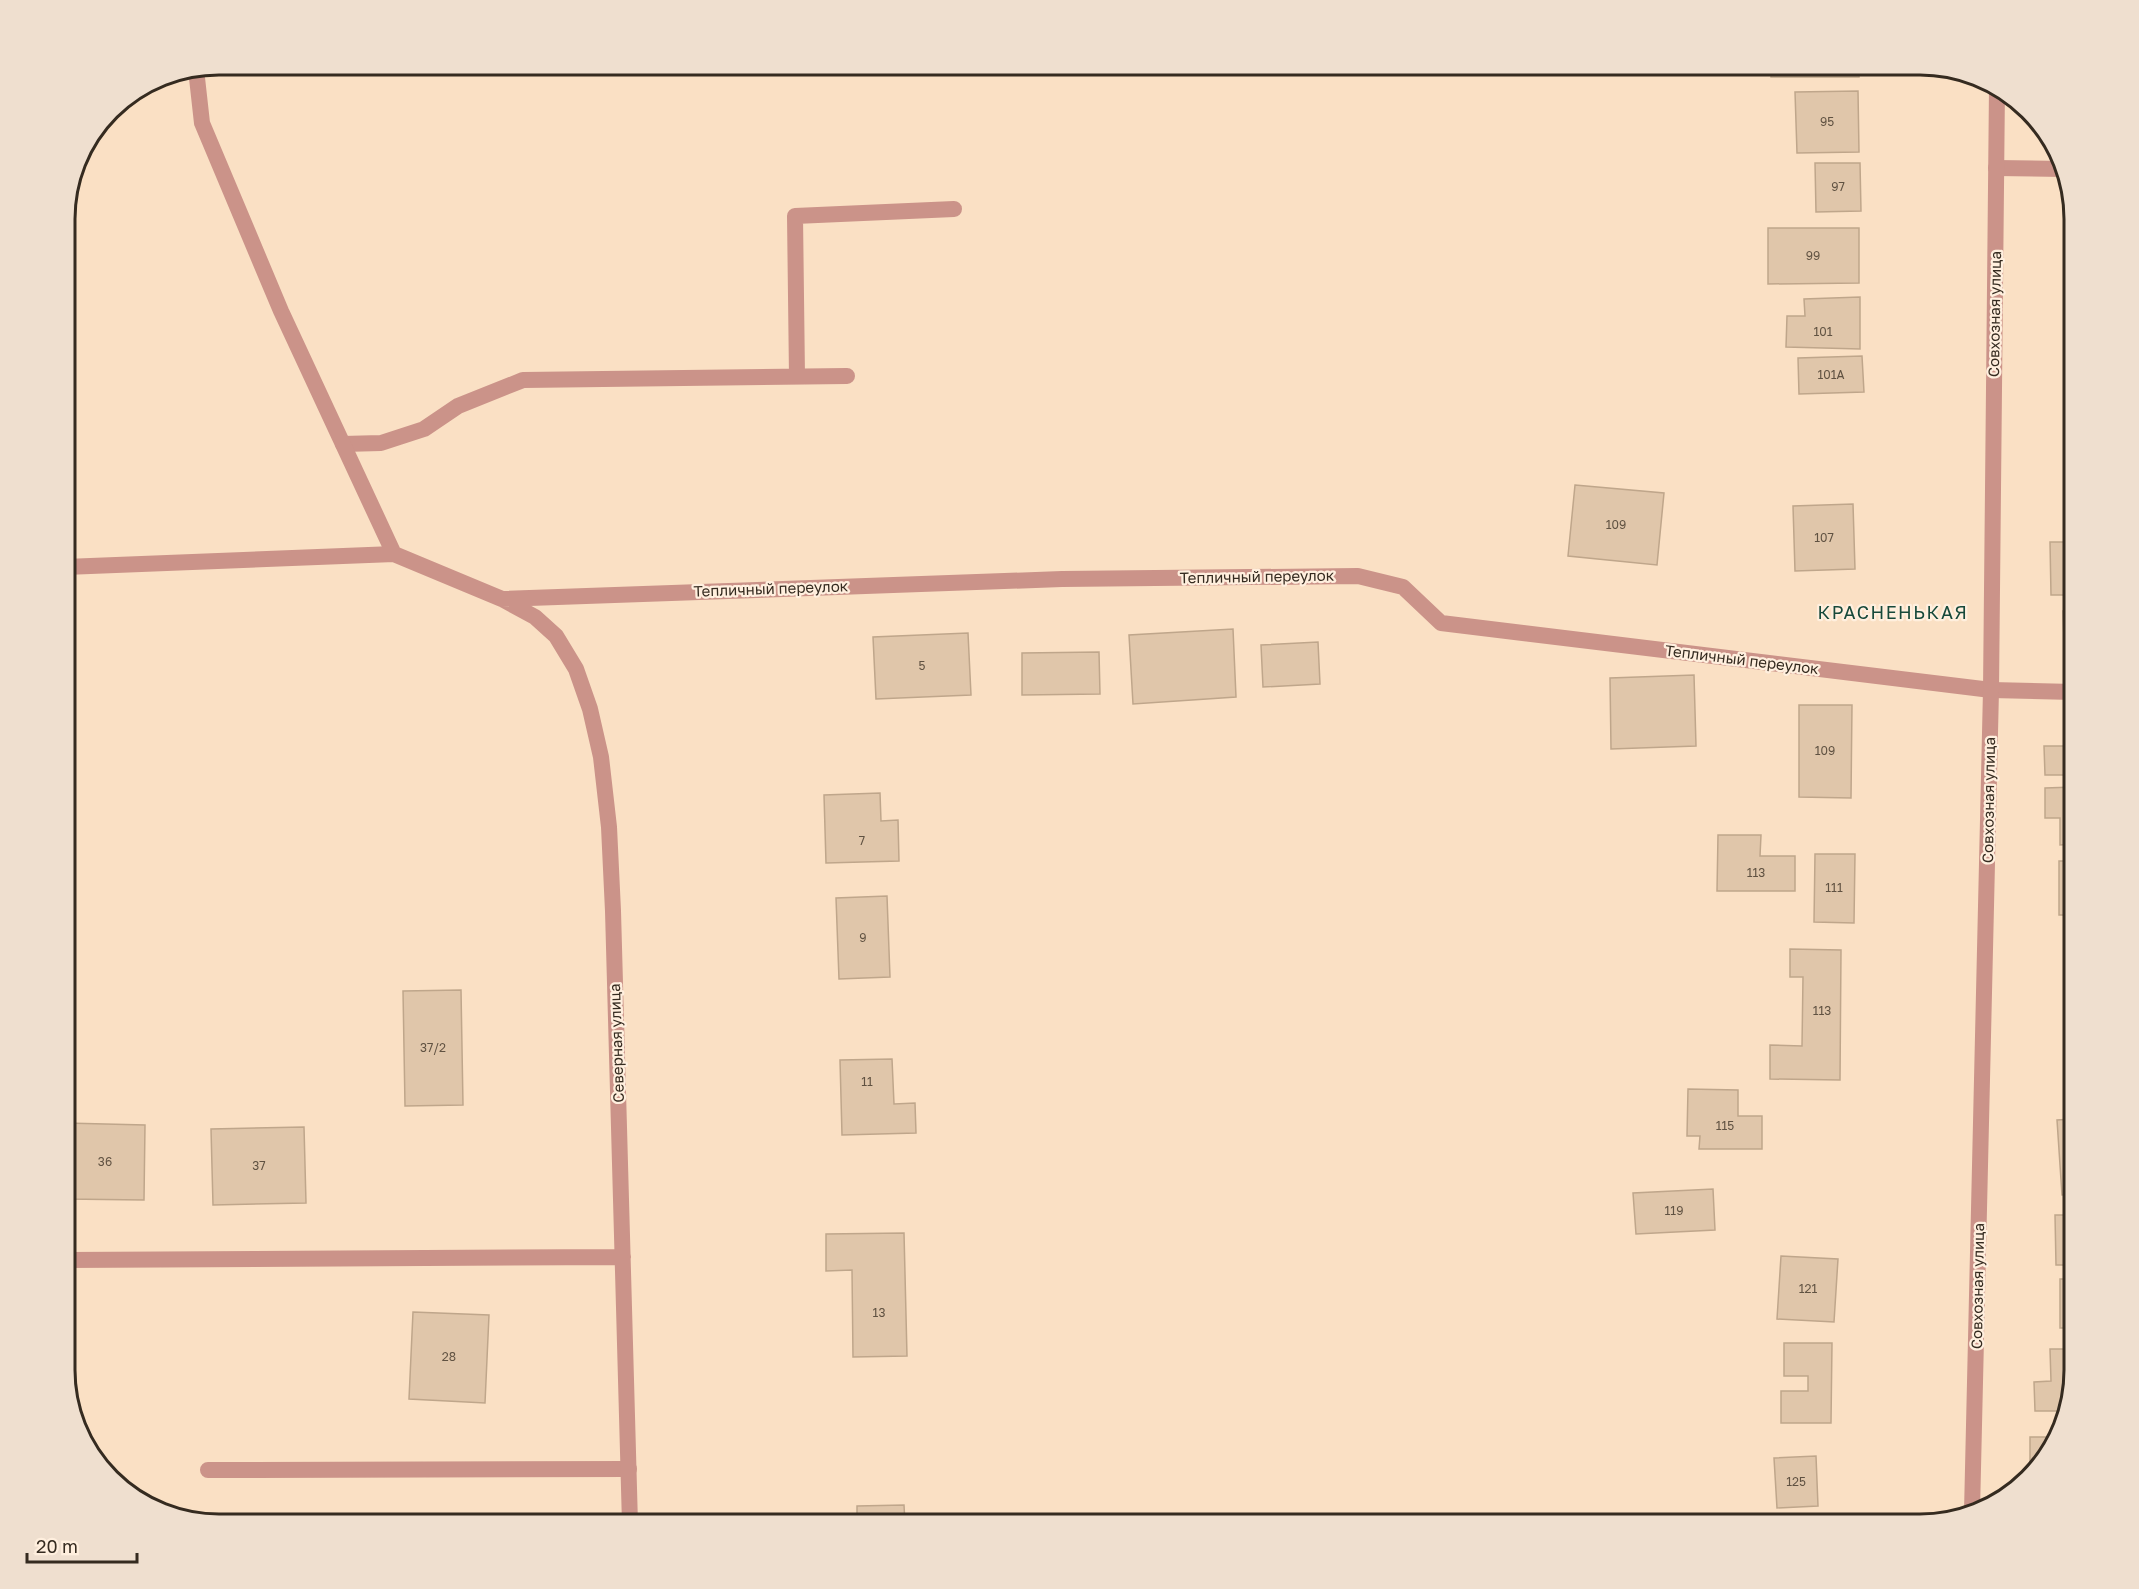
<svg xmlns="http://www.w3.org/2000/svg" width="2139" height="1589" font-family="'Golos Text',sans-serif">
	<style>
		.building { fill: #e0c6aa; stroke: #bfa68b; stroke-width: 1.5 }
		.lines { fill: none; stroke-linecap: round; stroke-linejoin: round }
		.service { stroke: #cb9389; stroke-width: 16 }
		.pedestrian { stroke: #cb9389; stroke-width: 16 }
		.minor { stroke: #cb9389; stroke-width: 16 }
		.tertiary { stroke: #cb9389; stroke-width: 16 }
		.labels { text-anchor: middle; stroke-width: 4.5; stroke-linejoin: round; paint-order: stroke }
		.number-label { font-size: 12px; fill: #605242 }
		.street-label { font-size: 15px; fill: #352b20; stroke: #ffefde }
		.quarter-label { font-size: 18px; letter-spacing: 1.5px; fill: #17493a; stroke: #ffefde }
		.rim { fill: none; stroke: #352b20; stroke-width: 3 }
	</style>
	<rect width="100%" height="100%" fill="#fae0c4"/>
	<!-- building -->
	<path class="building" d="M1771,65H1859V77H1771Z
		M1858,91L1859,152L1797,153L1795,92Z
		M1815,163H1860L1861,211L1816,212Z
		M1768,228H1859V283L1768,284Z
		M1860,297V349L1786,347L1787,316H1805L1804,299Z
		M1862,356L1864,392L1799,394L1798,358Z
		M1575,485L1664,493L1657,565L1568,556Z
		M1853,504L1855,569L1795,571L1793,506Z
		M2050,542H2074V595H2051Z
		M2063,611H2074V668H2065Z
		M1233,629L1236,697L1133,704L1129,635Z
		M968,633L971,695L876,699L873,637Z
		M1318,642L1320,684L1263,687L1261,645Z
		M1099,652L1100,694L1022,695V653Z
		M1694,675L1696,746L1611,749L1610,678Z
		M1799,705H1852L1851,798L1799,797Z
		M2069,706H2074V775H2045L2044,746H2069Z
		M2074,787V844L2060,845V818H2045V788Z
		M880,793L881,821L898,820L899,861L826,863L824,795Z
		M1718,835H1761L1760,856H1795V891H1717Z
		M1815,854H1855L1854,923L1814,922Z
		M2059,861H2074V915H2059Z
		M887,896L890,977L839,979L836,898Z
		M1790,949L1841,950L1840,1080L1770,1079V1045L1802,1046L1803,977H1790Z
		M461,990L463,1105L405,1106L403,991Z
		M892,1059L894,1104L915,1103L916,1133L842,1135L840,1060Z
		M1688,1089L1738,1090V1116H1762V1149H1699L1700,1136H1687Z
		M2074,1119V1194L2062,1195L2057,1120Z
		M65,1123L145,1125L144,1200L65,1199Z
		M304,1127L306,1203L213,1205L211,1129Z
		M1713,1189L1715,1230L1636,1234L1633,1193Z
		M2055,1215H2074V1265H2056Z
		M904,1233L907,1356L853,1357L852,1270L826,1271V1234Z
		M1781,1256L1838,1259L1834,1322L1777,1319Z
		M2060,1279H2074V1328H2060Z
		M413,1312L489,1315L485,1403L409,1399Z
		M1784,1343H1832L1831,1423H1781V1391H1808V1376H1784Z
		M2050,1349H2074V1370L2068,1411H2035L2034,1382L2051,1381Z
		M2030,1437H2057L2042,1464L2039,1467H2030Z
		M1816,1456L1818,1506L1777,1508L1774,1458Z
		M904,1505L905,1524H857V1506Z
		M1080,1514H1182V1524H1080Z"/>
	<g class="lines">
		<!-- service -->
		<path class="service" d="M1996,168L2063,169
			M797,376L795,216L954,209
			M343,444L381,443L424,429L458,406L523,380L847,376
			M208,1470L629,1469"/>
		<!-- pedestrian -->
		<path class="pedestrian" d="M1991,690L2074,692"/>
		<!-- minor -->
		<path class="minor" d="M196,69L202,123L281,311L394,554
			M65,567L394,554L502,599L535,617L556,636L576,669L590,709L601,757L609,827L613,911L630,1524
			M502,599L1062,579L1358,576L1403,587L1441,623L1991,690
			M65,1260L623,1257"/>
		<!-- tertiary -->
		<path class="tertiary" d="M1972,1512L1991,690L1997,87"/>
	</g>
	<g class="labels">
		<!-- number labels -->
		<g class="number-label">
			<text x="1827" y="126">95</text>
			<text x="1838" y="191">97</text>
			<text x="1813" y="260">99</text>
			<text x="1823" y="336">101</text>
			<text x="1831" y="379">101А</text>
			<text x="1616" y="529">109</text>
			<text x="1824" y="542">107</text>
			<text x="922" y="670">5</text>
			<text x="1825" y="755">109</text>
			<text x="862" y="845">7</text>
			<text x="1756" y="877">113</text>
			<text x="1834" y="892">111</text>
			<text x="863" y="942">9</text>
			<text x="1822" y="1015">113</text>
			<text x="433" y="1052">37/2</text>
			<text x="867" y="1086">11</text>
			<text x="1725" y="1130">115</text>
			<text x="105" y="1166">36</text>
			<text x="259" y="1170">37</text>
			<text x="1674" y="1215">119</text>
			<text x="1808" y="1293">121</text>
			<text x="879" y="1317">13</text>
			<text x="449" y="1361">28</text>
			<text x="1796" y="1486">125</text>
		</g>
		<!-- street labels -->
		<g class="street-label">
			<text transform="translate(1995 314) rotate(-89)" y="5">Совхозная улица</text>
			<text transform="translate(1257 577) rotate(-1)" y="5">Тепличный переулок</text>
			<text transform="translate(771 589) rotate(-2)" y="5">Тепличный переулок</text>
			<text transform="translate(1742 660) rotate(7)" y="5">Тепличный переулок</text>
			<text transform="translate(1989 800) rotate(-89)" y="5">Совхозная улица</text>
			<text transform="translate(617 1043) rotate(-92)" y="5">Северная улица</text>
			<text transform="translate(1978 1286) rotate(-89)" y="5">Совхозная улица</text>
		</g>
		<!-- quarter labels -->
		<g class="quarter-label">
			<text x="1893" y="619">КРАСНЕНЬКАЯ</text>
		</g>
	</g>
	<!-- crop -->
	<path d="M0 0H2139V1589H0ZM219 75H1920A144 144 0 0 1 2064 219V1370A144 144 0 0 1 1920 1514H219A144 144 0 0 1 75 1370V219A144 144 0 0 1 219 75Z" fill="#efdfcf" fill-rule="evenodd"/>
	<path class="rim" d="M219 75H1920A144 144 0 0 1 2064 219V1370A144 144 0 0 1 1920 1514H219A144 144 0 0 1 75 1370V219A144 144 0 0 1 219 75Z"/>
	<!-- scale -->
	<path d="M27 1553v9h110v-9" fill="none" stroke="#352b20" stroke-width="3"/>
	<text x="36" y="1553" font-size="18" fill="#352b20" stroke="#ffefde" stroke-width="4.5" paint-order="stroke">20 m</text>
</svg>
